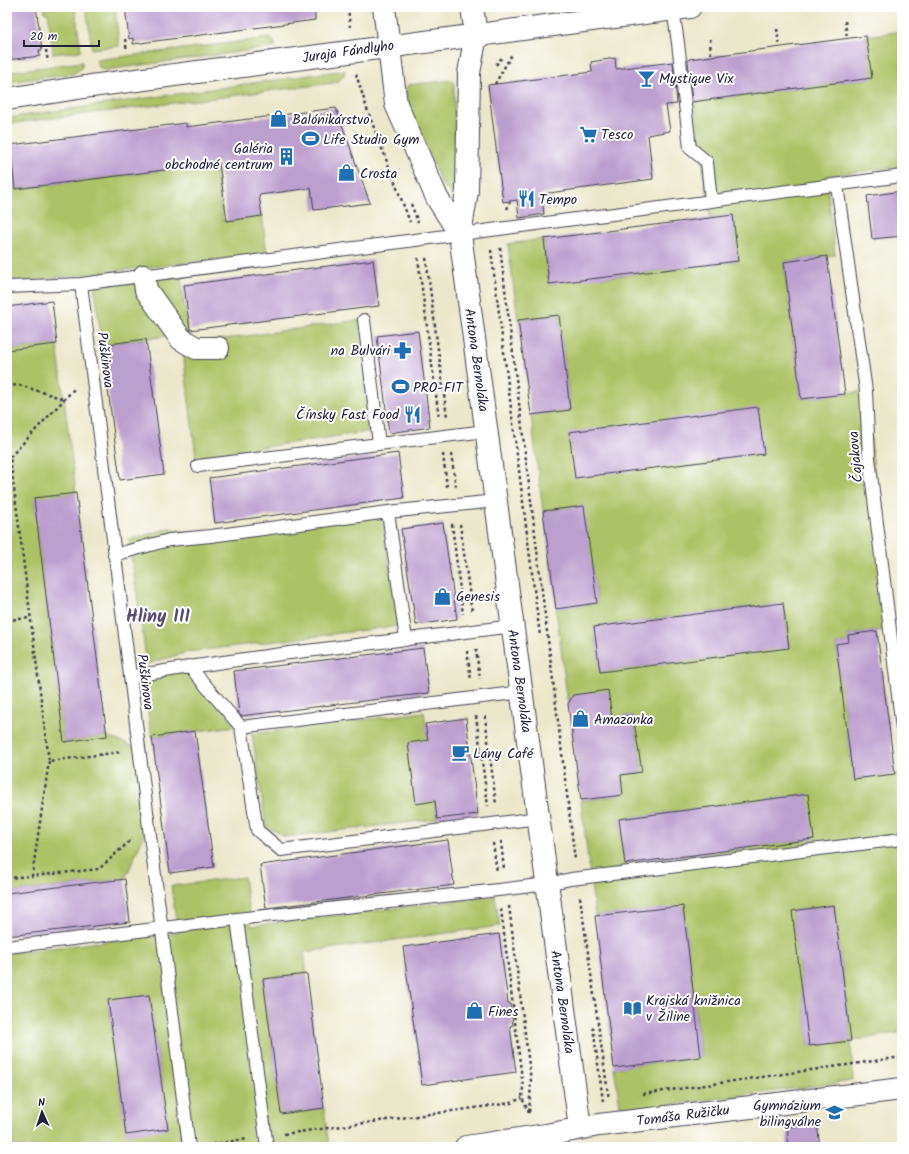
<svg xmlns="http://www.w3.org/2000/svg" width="909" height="1154" font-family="Kalam,sans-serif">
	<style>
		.green { fill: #adc266; stroke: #687250; fill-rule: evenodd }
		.building { fill: #bb9fcf }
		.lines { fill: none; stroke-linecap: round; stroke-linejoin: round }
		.lane-casing { stroke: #404050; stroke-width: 14 }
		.street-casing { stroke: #404050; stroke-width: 24 }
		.path { stroke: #404050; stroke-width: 2.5; stroke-dasharray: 3 3; stroke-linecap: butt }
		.lane { stroke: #fff; stroke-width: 12 }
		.street { stroke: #fff; stroke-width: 22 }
		.labels { text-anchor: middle; stroke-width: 4; stroke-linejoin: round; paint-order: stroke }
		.street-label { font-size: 14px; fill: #22223b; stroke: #fff }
		.poi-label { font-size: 14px; fill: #22223b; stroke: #fff; text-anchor: start }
		.district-label { font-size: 18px; font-weight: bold; fill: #584e6f; stroke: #fff }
	</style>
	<rect width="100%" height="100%" fill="#fff"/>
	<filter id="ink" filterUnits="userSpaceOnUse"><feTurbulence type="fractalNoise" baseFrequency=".025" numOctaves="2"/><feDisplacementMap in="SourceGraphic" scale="8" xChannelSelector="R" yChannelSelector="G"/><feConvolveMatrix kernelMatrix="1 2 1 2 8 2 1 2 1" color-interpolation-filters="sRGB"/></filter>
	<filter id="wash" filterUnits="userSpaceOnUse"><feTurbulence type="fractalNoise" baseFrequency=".012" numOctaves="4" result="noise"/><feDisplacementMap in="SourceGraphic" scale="16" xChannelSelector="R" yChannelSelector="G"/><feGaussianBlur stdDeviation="0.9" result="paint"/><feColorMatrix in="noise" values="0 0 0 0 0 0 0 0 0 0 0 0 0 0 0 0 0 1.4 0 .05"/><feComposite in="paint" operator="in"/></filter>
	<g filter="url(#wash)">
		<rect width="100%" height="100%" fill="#ebe7ca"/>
		<!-- green -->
		<path class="green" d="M44,7H75L81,51L53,54L48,13H45Z
			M86,7H115L119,46L92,49Z
			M902,31V166L826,176L835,255L784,262L801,399L866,391L890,629L848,635L849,642L836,644L853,779L899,773L902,799V1032L851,1041L853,1081L621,1111L614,1068L701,1057L683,907L595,916L581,801L623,795L621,775L642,772L633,715L612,718L574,695L571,698L572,704L568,705L556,609L597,603L583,506L543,511L531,415L572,410V409L570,408L559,317L560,315L518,320L508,244L544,239L549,284L601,273L602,278L738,261L733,216L710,218L694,102L871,78L866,36ZM783,603L789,647L600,672L594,627ZM807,794L813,839L625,864L619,819ZM834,905L851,1041L809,1046L792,911Z
			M269,38L274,42L276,47L105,70L99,67L96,60Z
			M82,62V68L73,74L7,82V72Z
			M345,70C344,78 340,80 333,83L7,124V118Z
			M452,80L454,82L455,179L451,193L442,185L408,105L405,90L408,85Z
			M7,145H10L15,189L215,164L223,221L262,216L267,254L7,283Z
			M180,272L188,333L102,345L94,283Z
			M359,320L373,431L196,457L182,345Z
			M57,344L76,493L34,499L64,742L107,736L139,749L149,824L125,879L7,893V350Z
			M382,515L398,626L188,652L147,664L129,540L170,528L211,538Z
			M190,662L236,726L152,737L142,676Z
			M424,712L428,740L416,804L435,801L437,819L285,837L266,826L252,734Z
			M244,877L251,926L495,896L500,926L304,952L307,974L263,979L281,1114L324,1108L329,1147H13L7,1101V953L178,933L171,886ZM149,995L168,1128L126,1134L108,1001Z"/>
		<g id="blocks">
			<!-- building -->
			<path class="building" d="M7,7H36L42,50H39L40,56L7,60Z
				M125,7H315V20L133,44V38L129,39Z
				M866,36L872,78L692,102L688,60H689V59Z
				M615,58L616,69L673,62L677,104L666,105L670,131L648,135L653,179L541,194L544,214L519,218L517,200L503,202L488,85L592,72L591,62Z
				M336,108L370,203L314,210L311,188L259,195L262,216L227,221L219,163L15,189L10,145L186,123V127Z
				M902,191V236L872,239L867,196Z
				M733,215L738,261L549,284L544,239Z
				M827,256L845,394L801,399L784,262Z
				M373,260L379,306L190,330L184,285Z
				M52,301L57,344L7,350V307Z
				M559,315L570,410L531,415L518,320Z
				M418,331L430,427L389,433L377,336Z
				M146,339L164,474L120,480L102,345Z
				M758,407L764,454L575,478L569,432Z
				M398,453L404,498L215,523L209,478Z
				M76,493L107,736L64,742L34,498Z
				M584,506L597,603L556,609L543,511Z
				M443,523L457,619L416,625L401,529Z
				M783,603L789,648L600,672L594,627Z
				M877,631L895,774L853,779L836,644L849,642L848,635Z
				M423,648L429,693L241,716L239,714L234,671Z
				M608,690L612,718L633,715L642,772L621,775L623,795L581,800L568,704L573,695Z
				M466,718L478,814L437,819L435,801L416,804L408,743L428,740L425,724Z
				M195,731L214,867L170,873L152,737Z
				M808,794L814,839L625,864L619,819Z
				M448,840L454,885L266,908L260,865Z
				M125,879L130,922L7,936V893Z
				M834,905L851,1041L809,1046L792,911Z
				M683,906L701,1057L614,1068L595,916Z
				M499,934L508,1003H510L513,1025L510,1026L516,1072L422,1085L403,947Z
				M307,974L324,1108L281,1114L263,979Z
				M149,995L168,1129L126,1135L108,1000Z
				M817,1123L820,1147H787L788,1127Z"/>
		</g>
	</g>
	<g filter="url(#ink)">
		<use href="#blocks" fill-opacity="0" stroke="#404050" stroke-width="1"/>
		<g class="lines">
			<defs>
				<path id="lane" d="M673,9L678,43L690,148L707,162L711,201
					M837,185L866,391L869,458L902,728
					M81,284L189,1147
					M7,287L81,284L902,176
					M364,320L379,444
					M198,466L486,431
					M388,512L406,640
					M114,555L169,540L211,536L388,512L496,501
					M189,666L241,727L257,830L281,850L539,818
					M130,677C257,654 385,643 513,626
					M241,727L522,692
					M237,919L267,1147
					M7,947L237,919L507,889L547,884L571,879L902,839"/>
				<path id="street" d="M384,7L396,104L437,198L460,234
					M472,7L476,35L469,73L467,191L460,234L580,1128
					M7,99L91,86L690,7
					M144,276L146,290L181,339L196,348H218
					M466,1147L546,1135L599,1125L902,1089"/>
			</defs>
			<!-- lane casing -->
			<use href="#lane" class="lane-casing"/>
			<!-- street casing -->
			<use href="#street" class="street-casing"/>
			<!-- path -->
			<path class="path" d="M41,7V13
				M348,7L350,27
				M845,21L847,38
				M777,29L779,47
				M125,39L127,51
				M710,39L711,56
				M46,50L48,62
				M496,65L503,56
				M356,74L368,112L410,222
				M495,84L512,54
				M411,204L418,222
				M507,209L510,202
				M500,248L575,860
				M491,250L540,636
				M418,258L439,418
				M426,258L447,417
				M7,386L19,385L64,399
				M443,454L447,487
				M451,454L456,487
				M7,455L10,457L49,761L121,752
				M10,457L75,388
				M452,524L463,614
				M460,524L472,612
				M7,620L31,618
				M476,649L480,679
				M467,651L471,680
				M476,716L488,806
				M485,716L496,804
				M49,761L32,876L99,869L132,839
				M501,841L504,870
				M493,843L497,872
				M7,878L32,876
				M580,897L609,1100
				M509,906L531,1081L529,1114
				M501,909L523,1087L522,1098L529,1113
				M593,1027L603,1101
				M643,1094L902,1057
				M284,1134L511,1103L522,1098
				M207,1145L247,1139"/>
			<!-- lane -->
			<use href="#lane" class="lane"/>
			<!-- street -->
			<use href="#street" class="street"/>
		</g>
	</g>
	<!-- icons -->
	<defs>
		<symbol id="bar-bare" viewBox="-9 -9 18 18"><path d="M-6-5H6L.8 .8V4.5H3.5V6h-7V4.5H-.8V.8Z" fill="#1f6fb2" stroke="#fff" stroke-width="2.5" paint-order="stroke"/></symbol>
		<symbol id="shop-bare" viewBox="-9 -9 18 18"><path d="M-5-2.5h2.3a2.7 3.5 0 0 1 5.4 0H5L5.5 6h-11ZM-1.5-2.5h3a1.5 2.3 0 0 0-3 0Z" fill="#1f6fb2" stroke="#fff" stroke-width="2.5" paint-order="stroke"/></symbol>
		<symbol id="supermarket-bare" viewBox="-9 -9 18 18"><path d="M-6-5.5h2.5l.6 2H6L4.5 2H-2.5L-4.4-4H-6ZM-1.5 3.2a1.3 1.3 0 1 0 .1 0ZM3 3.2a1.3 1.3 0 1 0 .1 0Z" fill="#1f6fb2" stroke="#fff" stroke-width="2.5" paint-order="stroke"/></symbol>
		<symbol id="stadium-bare" viewBox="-9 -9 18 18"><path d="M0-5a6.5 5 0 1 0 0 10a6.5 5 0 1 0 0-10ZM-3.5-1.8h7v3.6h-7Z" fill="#1f6fb2" stroke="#fff" stroke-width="2.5" paint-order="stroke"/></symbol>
		<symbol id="building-bare" viewBox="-9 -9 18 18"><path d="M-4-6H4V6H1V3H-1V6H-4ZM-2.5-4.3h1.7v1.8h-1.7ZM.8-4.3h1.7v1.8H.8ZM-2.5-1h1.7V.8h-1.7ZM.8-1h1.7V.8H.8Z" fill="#1f6fb2" stroke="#fff" stroke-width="2.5" paint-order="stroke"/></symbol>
		<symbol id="restaurant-bare" viewBox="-9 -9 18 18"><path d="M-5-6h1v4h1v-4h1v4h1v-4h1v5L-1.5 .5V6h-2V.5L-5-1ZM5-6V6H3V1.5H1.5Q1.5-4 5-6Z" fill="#1f6fb2" stroke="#fff" stroke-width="2.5" paint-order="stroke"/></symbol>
		<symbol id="pharmacy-bare" viewBox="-9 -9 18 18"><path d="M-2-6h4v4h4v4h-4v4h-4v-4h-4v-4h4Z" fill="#1f6fb2" stroke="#fff" stroke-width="2.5" paint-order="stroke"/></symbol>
		<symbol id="cafe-bare" viewBox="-9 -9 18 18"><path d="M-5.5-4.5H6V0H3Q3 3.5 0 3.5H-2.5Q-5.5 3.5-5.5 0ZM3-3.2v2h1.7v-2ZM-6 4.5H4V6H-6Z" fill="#1f6fb2" stroke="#fff" stroke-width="2.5" paint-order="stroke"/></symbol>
		<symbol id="library-bare" viewBox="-9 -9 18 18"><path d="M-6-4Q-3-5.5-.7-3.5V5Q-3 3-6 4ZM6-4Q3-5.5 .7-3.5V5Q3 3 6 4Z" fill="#1f6fb2" stroke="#fff" stroke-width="2.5" paint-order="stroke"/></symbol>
		<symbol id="school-bare" viewBox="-9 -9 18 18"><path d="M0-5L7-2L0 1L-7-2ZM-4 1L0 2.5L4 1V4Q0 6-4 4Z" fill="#1f6fb2" stroke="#fff" stroke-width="2.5" paint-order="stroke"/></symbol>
	</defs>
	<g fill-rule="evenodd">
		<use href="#bar-bare" x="634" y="66" width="25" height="25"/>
		<use href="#shop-bare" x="266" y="106" width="25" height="25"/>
		<use href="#supermarket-bare" x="576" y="122" width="25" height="25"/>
		<use href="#stadium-bare" x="298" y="126" width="25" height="25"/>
		<use href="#building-bare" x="274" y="144" width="25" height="25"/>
		<use href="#shop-bare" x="334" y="160" width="25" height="25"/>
		<use href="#restaurant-bare" x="514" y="186" width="25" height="25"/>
		<use href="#pharmacy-bare" x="390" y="338" width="25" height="25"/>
		<use href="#stadium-bare" x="388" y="374" width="25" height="25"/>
		<use href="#restaurant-bare" x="400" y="402" width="25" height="25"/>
		<use href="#shop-bare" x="430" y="584" width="25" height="25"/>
		<use href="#shop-bare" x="568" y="706" width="25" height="25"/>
		<use href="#cafe-bare" x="448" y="740" width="25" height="25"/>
		<use href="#library-bare" x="620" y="996" width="25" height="25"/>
		<use href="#shop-bare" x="462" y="998" width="25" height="25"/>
		<use href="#school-bare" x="822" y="1100" width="25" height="25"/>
	</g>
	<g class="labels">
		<!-- street labels -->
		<g class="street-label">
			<text transform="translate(348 51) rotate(-8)" y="5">Juraja Fándlyho</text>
			<text transform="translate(106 360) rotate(83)" y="5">Puškinova</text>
			<text transform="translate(477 360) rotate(82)" y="5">Antona Bernoláka</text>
			<text transform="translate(855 457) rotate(-95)" y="5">Čajakova</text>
			<text transform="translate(520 681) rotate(82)" y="5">Antona Bernoláka</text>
			<text transform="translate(146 682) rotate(83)" y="5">Puškinova</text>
			<text transform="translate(563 1002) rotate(82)" y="5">Antona Bernoláka</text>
			<text transform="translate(683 1115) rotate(-7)" y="5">Tomáša Ružičku</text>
		</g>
		<!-- poi labels -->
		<g class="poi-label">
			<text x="659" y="83">Mystique Vix</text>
			<text x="292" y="124">Balónikárstvo</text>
			<text x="601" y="139">Tesco</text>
			<text x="323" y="144">Life Studio Gym</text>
			<text x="273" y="153" text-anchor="end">Galéria<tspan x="273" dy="16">obchodné centrum</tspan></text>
			<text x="360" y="178">Crosta</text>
			<text x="539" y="204">Tempo</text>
			<text x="390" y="355" text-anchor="end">na Bulvári</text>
			<text x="413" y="392">PRO-FIT</text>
			<text x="399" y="419" text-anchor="end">Čínsky Fast Food</text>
			<text x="456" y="601">Genesis</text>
			<text x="594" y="724">Amazonka</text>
			<text x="473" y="758">Lány Café</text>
			<text x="646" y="1005">Krajská knižnica<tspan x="646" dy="16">v Žiline</tspan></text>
			<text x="488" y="1016">Fines</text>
			<text x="821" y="1110" text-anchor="end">Gymnázium<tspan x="821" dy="16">bilingválne</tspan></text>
		</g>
		<!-- district labels -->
		<g class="district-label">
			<text x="158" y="622">Hliny III</text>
		</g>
	</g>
	<!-- margin -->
	<rect width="909" height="1154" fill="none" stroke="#fff" stroke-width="24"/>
	<!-- north arrow -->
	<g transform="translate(42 1112) rotate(357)" stroke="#ffffff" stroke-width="3" paint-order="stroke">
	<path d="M0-3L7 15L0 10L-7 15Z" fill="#22223b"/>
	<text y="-6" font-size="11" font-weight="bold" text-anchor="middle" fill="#22223b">N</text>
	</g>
	<!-- scale -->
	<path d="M24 40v6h75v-6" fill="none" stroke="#22223b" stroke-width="2"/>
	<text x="30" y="40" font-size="12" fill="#22223b" stroke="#ffffff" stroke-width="3" paint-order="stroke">20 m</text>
</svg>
